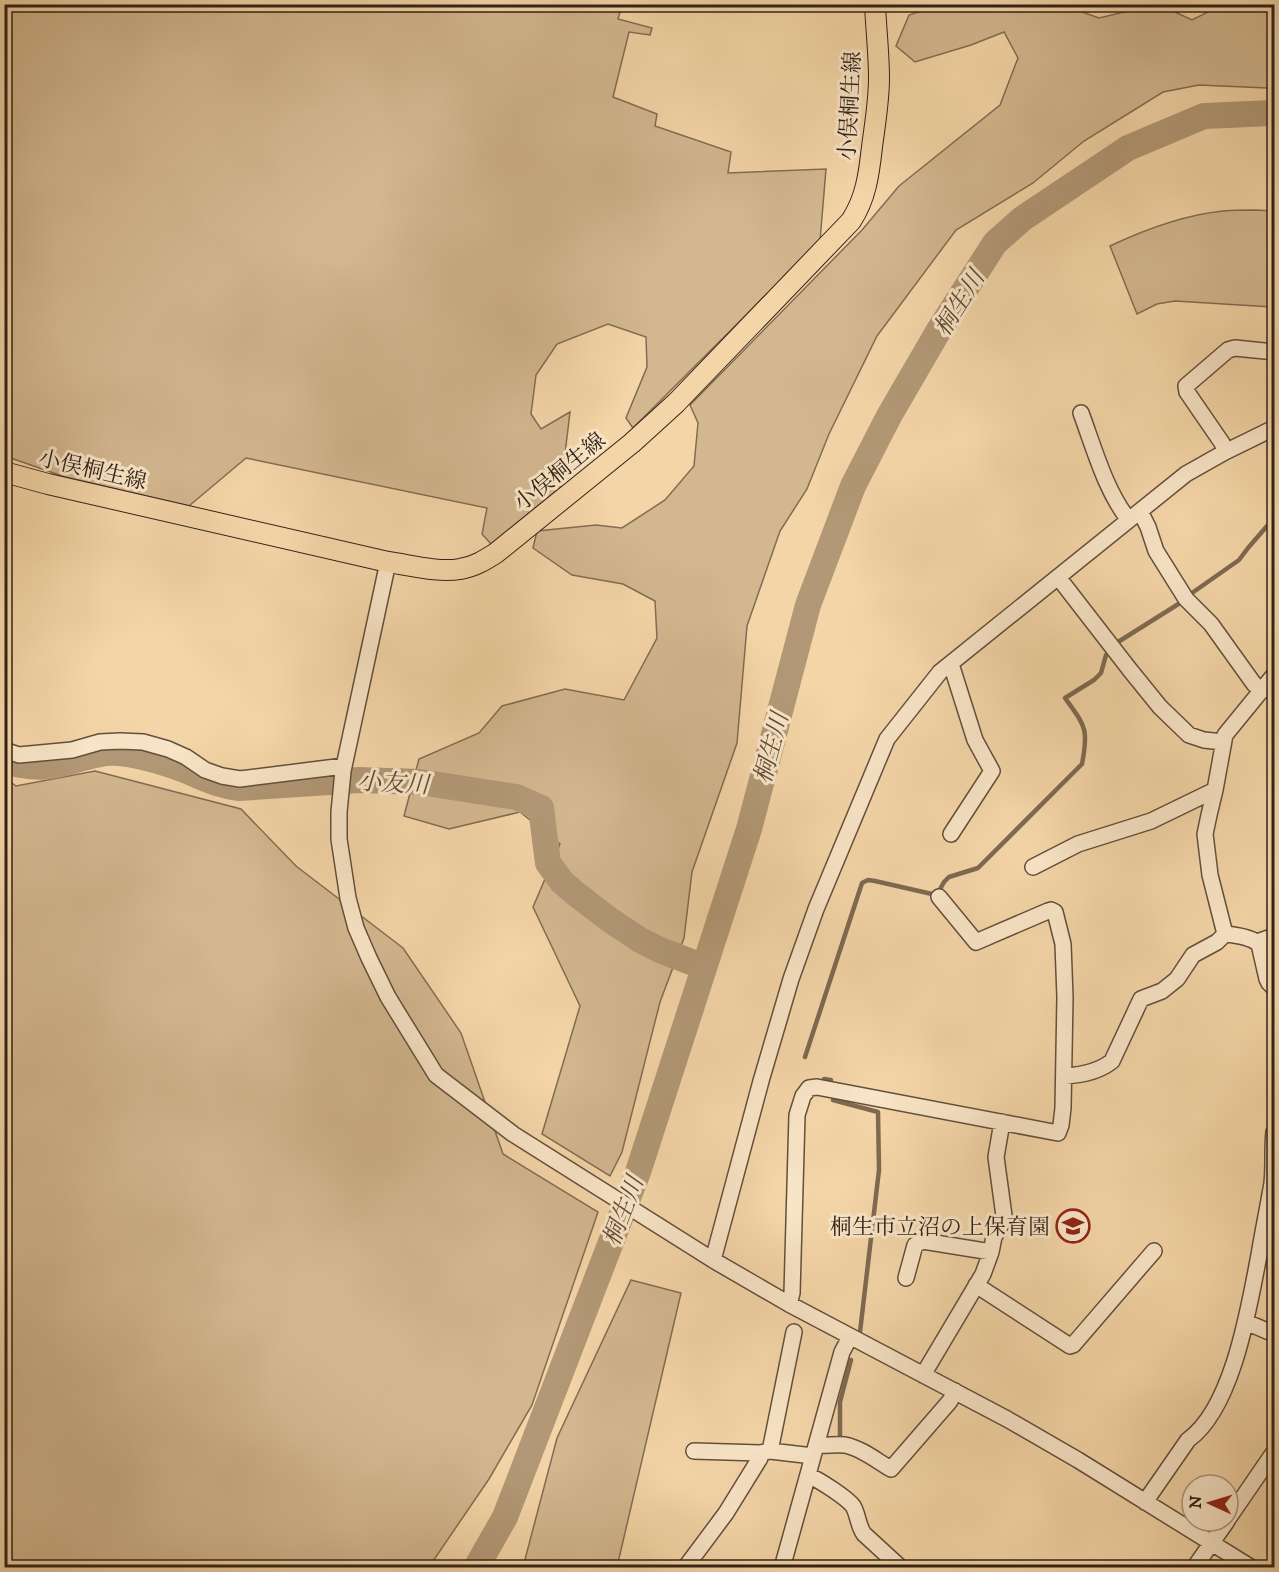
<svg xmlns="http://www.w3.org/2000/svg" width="1279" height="1572" font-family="'IM FELL DW Pica','Noto Serif JP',serif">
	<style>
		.green { fill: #d3b78f; stroke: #826c54; stroke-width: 1.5 }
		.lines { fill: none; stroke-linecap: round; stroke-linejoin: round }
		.stream { stroke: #7e6950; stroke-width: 4.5 }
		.river { stroke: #b29876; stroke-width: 26 }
		.minor-casing { stroke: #624f3c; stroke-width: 18 }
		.major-casing { stroke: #312218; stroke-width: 22 }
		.minor { stroke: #f8e4c6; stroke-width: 15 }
		.major { stroke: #f4d5a7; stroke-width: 20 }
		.labels { text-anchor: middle; stroke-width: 6; stroke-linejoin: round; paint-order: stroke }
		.street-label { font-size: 22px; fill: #312218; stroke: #f8e4c6 }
		.poi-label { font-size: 22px; fill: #312218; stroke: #f8e4c6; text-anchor: end }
		.water-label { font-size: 24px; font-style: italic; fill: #5e4b39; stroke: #f8e4c6 }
	</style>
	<rect width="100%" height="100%" fill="#f4d5a7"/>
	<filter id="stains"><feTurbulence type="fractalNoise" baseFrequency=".00333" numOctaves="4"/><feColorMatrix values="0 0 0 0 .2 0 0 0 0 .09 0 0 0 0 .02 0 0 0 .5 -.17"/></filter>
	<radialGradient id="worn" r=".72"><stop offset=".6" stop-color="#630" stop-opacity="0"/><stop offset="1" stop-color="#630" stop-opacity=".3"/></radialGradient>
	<!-- green -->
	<path class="green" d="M1060,4L1099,18L1158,4L1192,20L1210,11L1213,5H1274V90L1267,88L1199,85L1163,92L1084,141L1033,183L956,230L877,336L829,434L807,489L780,531L747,626L737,743L692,872L684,938L660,1002L622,1152L610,1176L542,1134L580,1006L533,907L560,844L520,812L449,829L404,816L419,759L479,733L502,706L565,689L624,700L657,638L655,601L623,584L572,575L533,548L537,531L596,525L622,528L665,500L694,466L698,423L690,405L862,230L899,186L1000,105L1018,58L1004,32L971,45L915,62L896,46L909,15L940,5Z
		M5,5H622L618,19L652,28L650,35L629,32L613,97L657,114L655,126L731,152L728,173L826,169L820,241L633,428L626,418L647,367L646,337L608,324L557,344L536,375L531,414L541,429L570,412L561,487L491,544L482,534L487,508L246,458L189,506L65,477L5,456Z
		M1256,210L1274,211V307L1175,301L1157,304L1137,314L1110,246C1146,229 1183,215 1223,211C1234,210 1245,210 1256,210Z
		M95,771L241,809L296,866L403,948L461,1033L503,1154L598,1212L532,1405L489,1479L429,1567H5L4,777L16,786Z
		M631,1280L681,1293L617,1567H523L557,1438Z"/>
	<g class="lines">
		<!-- stream -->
		<path class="stream" d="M1274,494L1271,501L1274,508
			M1192,593L1239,560L1248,548L1274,518
			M1118,642L1180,603
			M805,1057L862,883L868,880L875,881L932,894L939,891L944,882L949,877L978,868L1082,764C1089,728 1085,726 1065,698L1094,680L1101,673L1106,655
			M824,1079L831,1080
			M833,1100L878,1112L879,1170L860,1332
			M840,1441V1402L851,1360"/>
		<!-- river -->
		<path class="river" d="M4,762C20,765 35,768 51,766C73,763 96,751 119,753C141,755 163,762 182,769C202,777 218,786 239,788L359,780L420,782L516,797L541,808L548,863L562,882L576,894L610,920L640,940L660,950L704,967
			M476,1568L505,1517L638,1172L749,829L808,605L853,486L889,416L939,330L995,243L1022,219L1128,148L1204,116L1274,113"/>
		<defs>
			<path id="minor" d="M1081,413C1094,448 1106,492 1129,520
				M1225,452L1222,443L1187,392L1186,386L1228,350L1235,348L1274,352
				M1140,511L1148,527L1156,551L1186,599L1211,624L1254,684L1262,691
				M388,562L343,771L339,812V839L348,898L356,928L369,958L388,997L436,1075L513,1134L713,1260L789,1304L1007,1419L1078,1460L1252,1568
				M1058,577L1130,670L1160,707L1189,735L1204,740L1223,742
				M951,664L975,740L992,771L951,834
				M4,750L19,755L72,750L100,742L120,741L143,742L168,749L186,757L205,770L222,776L240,779L344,766
				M1033,867L1078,844L1151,821L1215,790
				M1225,934L1210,875L1205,834L1209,815L1215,790L1225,735L1274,675
				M1225,934C1236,935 1251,937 1259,944L1267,979L1269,983L1274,988
				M1257,942L1274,936
				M1065,1076C1081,1075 1099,1072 1112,1061L1141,999L1162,991L1177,979L1193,955L1217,942L1225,934
				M713,1260L761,1081L791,979L816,909L887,739L940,672L1186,474L1225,452L1274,428
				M906,1278L915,1245L923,1241L991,1252
				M976,1285L1070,1346L1073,1345L1154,1251
				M789,1304L792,1293L797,1115L803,1096L809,1088L817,1087L1058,1133L1061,1125L1063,1108L1065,997L1063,944L1055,912L1051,910L1048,911L976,942L939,897
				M1246,1322L1274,1334
				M923,1375L983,1274L991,1252L994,1237L1003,1221L1004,1216L996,1157L1002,1122
				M817,1445C826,1446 835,1444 845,1445C861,1448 877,1461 891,1469L950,1401L955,1391
				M694,1451L760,1453L770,1451L813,1456
				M770,1451L794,1332
				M808,1475C819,1480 846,1497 853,1506C858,1514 858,1526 864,1534L901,1568
				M1145,1502L1188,1440C1233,1408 1249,1307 1259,1255C1263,1231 1268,1207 1272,1183C1274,1166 1272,1149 1274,1132
				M1228,1519L1274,1452
				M685,1568L726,1513L760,1458V1453
				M782,1568L842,1352L850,1337
				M1194,1568L1227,1521"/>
			<path id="major" d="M4,472L48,484L388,562C410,565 439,573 460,569C474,567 485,560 496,553L632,443L676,403L851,221C866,198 869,174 872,147C875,124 879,101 879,78C879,54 876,29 875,4"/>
		</defs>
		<!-- minor casing -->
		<use href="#minor" class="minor-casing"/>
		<!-- major casing -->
		<use href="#major" class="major-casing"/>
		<!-- minor -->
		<use href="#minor" class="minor"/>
		<!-- major -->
		<use href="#major" class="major"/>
	</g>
	<!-- icons -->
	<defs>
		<symbol id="school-ring" viewBox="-11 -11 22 22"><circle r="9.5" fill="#f8e4c6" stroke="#8f2418" stroke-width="1.5"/><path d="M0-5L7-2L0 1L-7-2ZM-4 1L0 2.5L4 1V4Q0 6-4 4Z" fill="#8f2418"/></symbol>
	</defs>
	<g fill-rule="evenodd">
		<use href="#school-ring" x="1054" y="1207" width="38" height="38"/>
	</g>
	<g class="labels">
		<!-- street labels -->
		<g class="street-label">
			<text transform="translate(849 106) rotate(-87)" y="8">小俣桐生線</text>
			<text transform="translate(93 469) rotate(13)" y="8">小俣桐生線</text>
			<text transform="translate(559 471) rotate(-39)" y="8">小俣桐生線</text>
		</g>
		<!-- poi labels -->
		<g class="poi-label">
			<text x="1050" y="1234">桐生市立沼の上保育園</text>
		</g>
		<!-- water labels -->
		<g class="water-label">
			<text transform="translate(959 303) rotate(-58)" y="8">桐生川</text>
			<text transform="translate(771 748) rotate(-75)" y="8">桐生川</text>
			<text transform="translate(393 783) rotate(3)" y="8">小友川</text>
			<text transform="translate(623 1211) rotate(-69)" y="8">桐生川</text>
		</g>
	</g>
	<!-- margin -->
	<rect width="1279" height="1572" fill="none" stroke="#f4d5a7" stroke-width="24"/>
	<rect x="6" y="6" width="1267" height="1560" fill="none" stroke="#312218" stroke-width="3"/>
	<rect x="12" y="12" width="1255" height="1548" fill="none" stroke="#312218" stroke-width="1.5"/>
	<!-- north arrow -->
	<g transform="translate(1210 1503) rotate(274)"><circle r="28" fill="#f8e4c6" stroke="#a89680" stroke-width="1.5"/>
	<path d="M0-4.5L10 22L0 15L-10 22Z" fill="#8f2418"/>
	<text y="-9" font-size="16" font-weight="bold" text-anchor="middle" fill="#312218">N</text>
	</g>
	<rect width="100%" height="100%" filter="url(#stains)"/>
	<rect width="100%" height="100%" fill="url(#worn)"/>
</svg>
